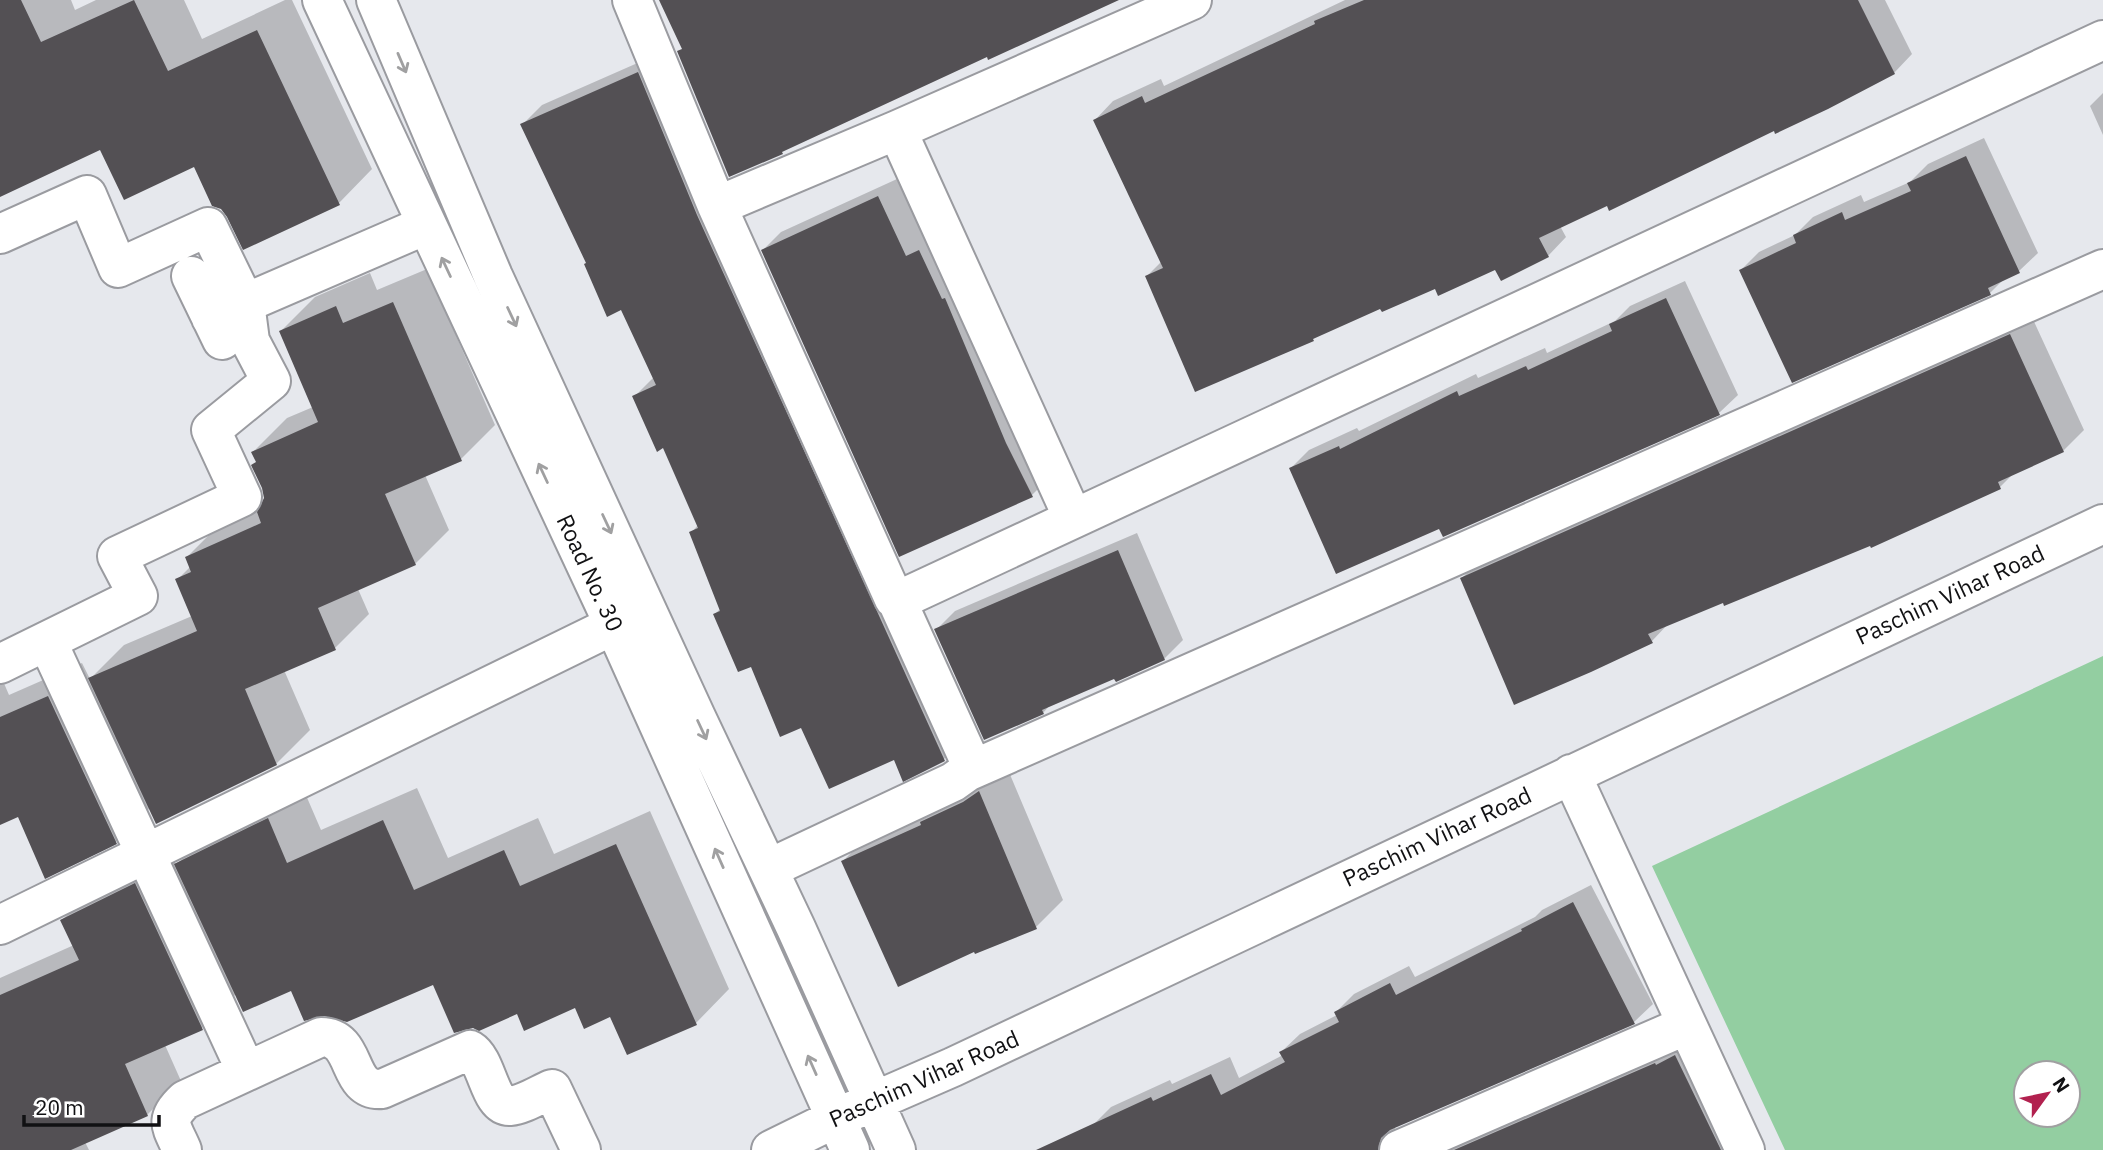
<svg xmlns="http://www.w3.org/2000/svg" width="2103" height="1150" font-family="'IBM Plex Sans',sans-serif">
	<style>
		.green { fill: #93cea1; fill-rule: evenodd }
		.shadow { fill: #0003 }
		.building { fill: #535054 }
		.lines { fill: none; stroke-linecap: round; stroke-linejoin: round }
		.minor-casing { stroke: #9a9ba0; stroke-width: 42 }
		.minor { stroke: #fff; stroke-width: 38 }
		.oneway { stroke: #a0a0a1 }
		.labels { text-anchor: middle; stroke-width: 7; stroke-linejoin: round; paint-order: stroke }
		.street-label { font-size: 23px; fill: #111113; stroke: #fff }
	</style>
	<rect width="100%" height="100%" fill="#e6e8ed"/>
	<!-- green -->
	<path class="green" d="M2103,656V1150H1785L1652,866ZM2026,1073H2068V1115H2026Z"/>
	<!-- shadow -->
	<path class="shadow" d="M0,0H71L75,10L96,0H184L202,39L285,0H292L372,169L339,203L195,165L101,148L0,192Z
		M1345,0H1885L1912,54L1894,73L1560,226L1566,237L1548,256L1496,268L1436,286L1381,307L1317,335L1313,339L1147,276L1162,261L1095,120L1113,101L1161,79L1164,86Z
		M658,54L964,739L944,759L903,779L895,758L802,725L752,665L715,614L721,608L691,533L698,525L664,446L634,397L654,377L622,308L588,262L522,125L542,105Z
		M2103,93V135L2090,106Z
		M1984,138L2038,253L2019,271L2006,277L1990,293L1793,381L1741,270L1759,252L1795,235L1813,217L1861,195L1864,202L1910,182L1928,164Z
		M897,179L925,239L1050,477L1032,495L763,250L781,232Z
		M427,269L495,425L461,459L425,475L449,530L415,564L358,589L369,614L335,648L284,670L310,730L276,764L157,822L150,808L116,842L19,815L0,823V674L9,695L82,663L90,679L124,645L192,616L177,580L191,566L187,557L221,523L262,505L266,499L258,461L253,452L287,418L313,407L281,331L315,297L370,273L377,290Z
		M1685,281L1738,395L1719,413L1444,535L1440,526L1291,468L1309,450L1357,428L1359,431L1476,374L1478,378L1545,348L1547,353L1615,321L1630,306Z
		M2031,315L2084,430L2063,451L2015,472L2000,487L1670,622L1652,641L1462,578L1483,557Z
		M1137,533L1183,640L1164,659L1115,676L1051,704L1043,713L936,630L955,611Z
		M1006,765L1063,900L1036,927L843,861L870,834Z
		M302,786L321,830L417,788L448,858L538,818L554,854L650,811L729,989L696,1023L611,1015L576,1006L518,1012L433,982L236,994L202,1028L165,1045L181,1081L147,1115L85,1142L89,1150H0V978L74,945L62,920L96,886L169,851L176,865L210,831Z
		M1591,885L1653,1004L1634,1022L1395,1127L1397,1140L1406,1150H1103L1092,1126L1111,1107L1170,1080L1172,1084L1230,1057L1239,1078L1283,1055L1281,1052L1300,1034L1337,1015L1336,1012L1354,994L1409,966L1415,977L1535,917L1542,910Z
		M1694,1038L1727,1150H1433Z"/>
	<!-- building -->
	<path class="building" d="M0,0H21L41,42L134,0L168,71L257,30L340,205L243,250L227,217L221,209L212,206L194,167L124,200L100,150L0,197Z
		M659,0H1119L988,60L987,57L782,152L783,154L729,177L677,51L682,49Z
		M1364,0H1858L1895,74L1828,109L1775,134L1774,131L1609,211L1607,206L1539,238L1549,257L1501,281L1495,270L1438,296L1435,289L1382,312L1380,309L1313,339L1314,341L1195,392L1145,276L1163,268L1093,120L1142,96L1145,103L1315,24L1314,21Z
		M638,72L697,215L945,761L903,782L894,760L829,789L801,728L780,737L751,667L738,672L713,614L720,611L689,532L698,528L663,448L657,452L632,396L656,385L621,310L607,317L584,264L586,263L520,124Z
		M1966,156L2020,273L1988,288L1991,295L1792,383L1739,270L1796,243L1793,235L1842,212L1845,220L1911,191L1907,183Z
		M878,196L906,256L919,250L942,299L945,298L1006,443L1033,497L899,557L761,250Z
		M1666,298L1720,415L1443,537L1439,529L1336,574L1289,468L1339,446L1340,449L1457,391L1459,396L1526,366L1528,370L1612,331L1609,324Z
		M393,302L462,461L385,494L416,565L318,608L336,650L245,689L277,765L156,824L88,678L197,631L175,579L191,572L185,557L261,523L257,512L264,498L262,488L251,465L256,462L251,452L318,422L279,331L336,306L343,323Z
		M2010,334L2064,452L1998,482L2001,489L1871,548L1870,546L1724,606L1723,603L1648,634L1653,643L1591,672L1514,705L1460,578Z
		M1118,550L1165,660L1116,682L1114,679L1042,710L1044,714L984,740L934,629Z
		M48,696L117,844L45,879L18,817L0,825V717Z
		M979,791L1037,929L975,954L974,952L898,987L841,861L921,825L920,822L963,802Z
		M268,818L287,863L383,820L414,890L504,850L520,886L616,844L697,1025L627,1055L610,1017L584,1029L575,1008L524,1031L517,1014L479,1031L473,1028L454,1033L433,985L347,1022L324,1016L304,1021L291,991L243,1012L174,864Z
		M135,883L203,1030L125,1064L148,1116L71,1150H0V995L79,960L60,920Z
		M1573,902L1635,1024L1390,1130L1381,1138L1378,1150H1036L1151,1097L1153,1101L1211,1074L1221,1095L1285,1062L1279,1052L1339,1022L1334,1012L1390,983L1396,995L1522,931L1521,929Z
		M1675,1055L1721,1150H1454L1655,1063L1656,1065Z"/>
	<g class="lines">
		<defs>
			<path id="minor" d="M322,0L614,625L850,1150
				M376,0L493,276L696,717L796,928L896,1150
				M632,0L717,206L894,599L897,601L2103,40
				M897,130L1073,518
				M717,206L897,130L1192,0
				M0,234L87,195L118,268L208,227L245,303L250,341L271,381L211,430L242,497L117,556L138,596L0,664
				M191,276L222,340
				M211,318L426,225
				M47,641L246,1071
				M967,772L2103,269
				M1571,774L1745,1150
				M768,869L953,782L967,772L969,760L966,753L897,601
				M0,925L614,625
				M182,1150C172,1127 163,1120 185,1100L321,1037C359,1037 345,1092 382,1089L470,1050C488,1061 489,1107 510,1106C523,1105 540,1094 552,1089L581,1150
				M771,1150L836,1118L953,1067L2103,524
				M1399,1150L1687,1025"/>
		</defs>
		<!-- minor casing -->
		<use href="#minor" class="minor-casing"/>
		<!-- minor -->
		<use href="#minor" class="minor"/>
	</g>
	<!-- one-way arrows -->
	<defs><path id="oneway-shaft" d="M-6 0H5M1.5-3L5.5 0L1.5 3" fill="none" stroke-width="1.6" stroke-linecap="round" stroke-linejoin="round" transform="scale(1.75)"/></defs>
	<g class="oneway">
		<use href="#oneway-shaft" transform="translate(402 63) rotate(67)"/>
		<use href="#oneway-shaft" transform="translate(446 267) rotate(-115)"/>
		<use href="#oneway-shaft" transform="translate(512 317) rotate(65)"/>
		<use href="#oneway-shaft" transform="translate(543 473) rotate(-115)"/>
		<use href="#oneway-shaft" transform="translate(607 524) rotate(65)"/>
		<use href="#oneway-shaft" transform="translate(702 730) rotate(65)"/>
		<use href="#oneway-shaft" transform="translate(719 858) rotate(-114)"/>
		<use href="#oneway-shaft" transform="translate(812 1065) rotate(-114)"/>
	</g>
	<g class="labels">
		<!-- street labels -->
		<g class="street-label">
			<text transform="translate(590 573) rotate(65)" y="8">Road No. 30</text>
			<text transform="translate(1950 595) rotate(-25)" y="8">Paschim Vihar Road</text>
			<text transform="translate(1437 837) rotate(-25)" y="8">Paschim Vihar Road</text>
			<text transform="translate(924 1079) rotate(-24)" y="8">Paschim Vihar Road</text>
		</g>
	</g>
	<!-- north arrow -->
	<g transform="translate(2047 1094) rotate(57)"><circle r="33" fill="#ffffff" stroke="#a0a0a1" stroke-width="2"/>
	<path d="M0-5L12 26L0 18L-12 26Z" fill="#b2214f"/>
	<text y="-10" font-size="19" font-weight="bold" text-anchor="middle" fill="#111113">N</text>
	</g>
	<!-- scale -->
	<path d="M24 1115v10h135v-10" fill="none" stroke="#111113" stroke-width="3.5"/>
	<text x="35" y="1115" font-size="21" fill="#111113" stroke="#ffffff" stroke-width="5" paint-order="stroke">20 m</text>
</svg>
